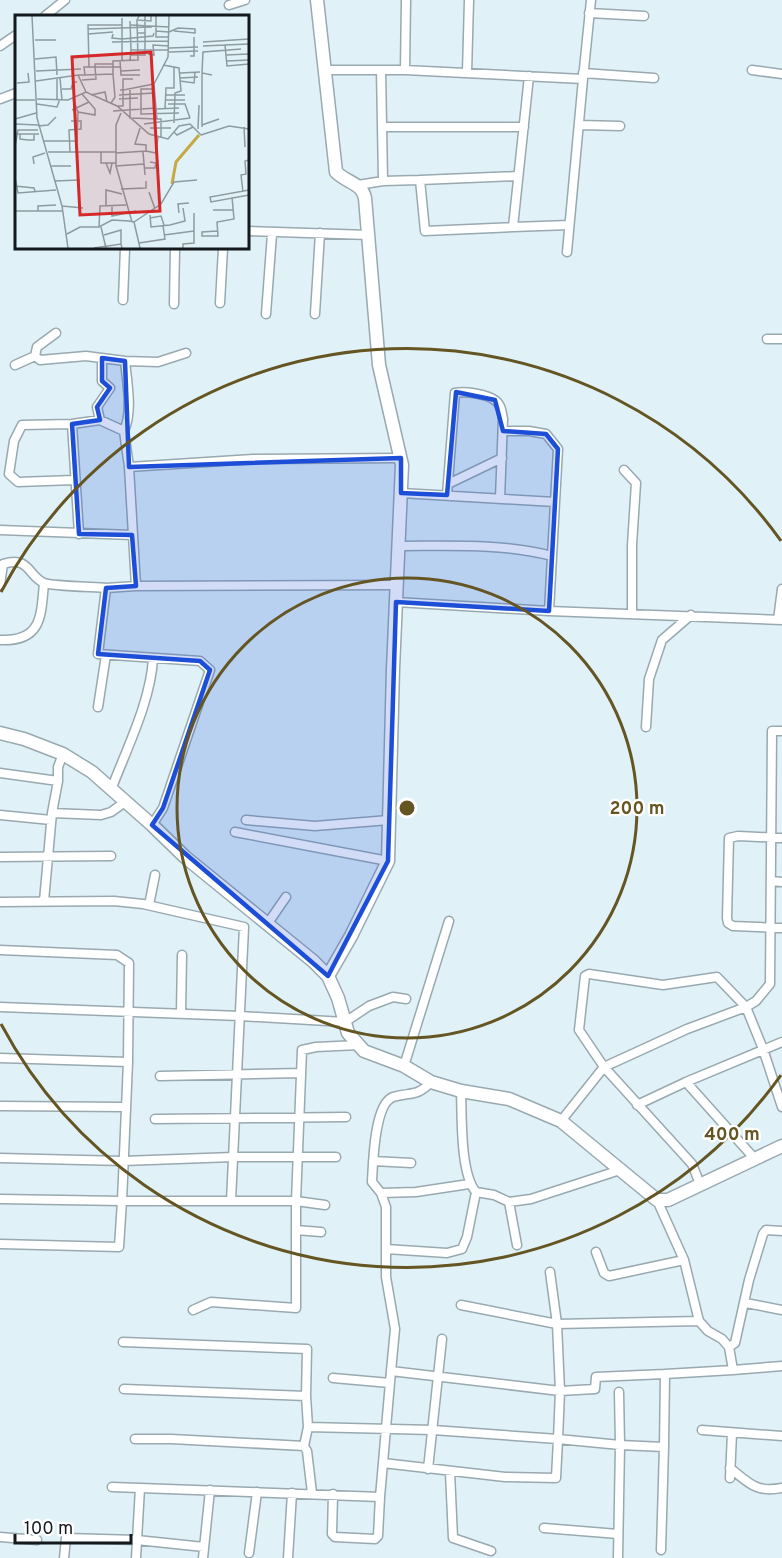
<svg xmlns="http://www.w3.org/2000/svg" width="782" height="1558" font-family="Overpass,sans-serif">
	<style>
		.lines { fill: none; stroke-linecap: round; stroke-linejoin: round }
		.street-casing { stroke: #98a9af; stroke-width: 11 }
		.secondary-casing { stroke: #98a9af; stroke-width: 15 }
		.street { stroke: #fff; stroke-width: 8 }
		.secondary { stroke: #fff; stroke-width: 12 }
		.marked { fill: #1d4ed8; fill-opacity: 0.2; stroke: #1d4ed8; stroke-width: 4.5; stroke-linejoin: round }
		.ring { fill: none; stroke: #645522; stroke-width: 3 }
		.inset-river { fill: none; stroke: #c6a944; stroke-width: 3 }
		.inset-road { fill: none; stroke: #8e9ba0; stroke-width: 1.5 }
		.view { fill: #d62828; fill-opacity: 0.15; stroke: #d62828; stroke-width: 3 }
		.inset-edge { fill: none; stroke: #13191c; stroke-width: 3 }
		.centre { fill: #645522; stroke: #fff; stroke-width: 3 }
		.ring-label { font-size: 18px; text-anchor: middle; font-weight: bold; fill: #645522; stroke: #fff; stroke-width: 4.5; stroke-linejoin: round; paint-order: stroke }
	</style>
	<rect width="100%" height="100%" fill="#e0f2f8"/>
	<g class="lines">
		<defs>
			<path id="street" d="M229,5L245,0
				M589,13L644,16
				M45,16L65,0
				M0,46L16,35
				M325,70H405L583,79L591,0
				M381,70L383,181
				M405,70L406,0
				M752,70L782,74
				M467,73L469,0
				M583,73L654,78
				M0,99L16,93
				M579,125L620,126
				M383,127H524
				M420,180L518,176
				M358,185L383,181L420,180L425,231L513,227L529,76
				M513,227L569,225
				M248,231L369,235
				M567,252L583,79
				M123,300L125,248
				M220,303L223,248
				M174,304L175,248
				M266,314L272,234
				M315,314L320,233
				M767,339H782
				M35,356L40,360L86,356L125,361L158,362L186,353
				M125,361C127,383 133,411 124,431L129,467L136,586
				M15,365L35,356L37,347L56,333
				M100,420L97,407L110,388L102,381V358
				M72,424L79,534
				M503,431H529L546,434L558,449L555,502
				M129,467L253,459L401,458
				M624,470L636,483L632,545V613
				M74,480L18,482L9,474L14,441L22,425L72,424L100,420L124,431
				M448,484L502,458
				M401,493L555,502L549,611
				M447,495L455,393C465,391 488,394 496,401C501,405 502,413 503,419L500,499
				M0,530L132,535
				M399,546C449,546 503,543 552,556
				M0,585L3,564C30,556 27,575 44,583C52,586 94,587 106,588
				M396,602L549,611L782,620
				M778,620L782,589
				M0,640C42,642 41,616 44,583
				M98,707L106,655
				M646,727L649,679L662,640L691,615
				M782,731H772L770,984L756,1001L746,1007L763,1049L782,1107
				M0,773L58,781
				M111,790C126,750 151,701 153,658
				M52,813L101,815L111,812L125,802
				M0,815L51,820
				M246,820L315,826L389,820
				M152,825L163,808L210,670L200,661L98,654L106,588L136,586L397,585
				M235,832L388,861
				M782,838L738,836L729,838L727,918L728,923L733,926L782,928
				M0,857L111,856
				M771,881L782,882
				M44,901L52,813L58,781V767L63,754
				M0,902L114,901L143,904L244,927L231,1201
				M149,905L155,875
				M268,923L286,897
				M0,950L117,955L129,963L128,1062L122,1201L0,1199
				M0,1007L240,1016L345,1022L369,1006L393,997L406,999
				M181,1013L182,955
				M0,1058L128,1062
				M404,1066L449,921
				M160,1076L301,1073
				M431,1082C417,1097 410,1092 393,1097C374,1104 373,1164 372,1182L381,1193L386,1207V1277L395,1329L391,1371L560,1391L595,1389L596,1377L665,1374
				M686,1082L754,1158
				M461,1091C462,1116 460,1174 476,1192L494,1195L509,1202L531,1199L620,1170
				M637,1105L686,1082L782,1042
				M0,1106L125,1107
				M155,1119L346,1117
				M561,1121L604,1067L687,1029L746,1007L717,977L663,985L589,974L585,976L579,1030L604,1067L692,1164L700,1184
				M0,1158L123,1161L233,1157H336
				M373,1161L411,1163
				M381,1193L416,1192L469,1184
				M657,1200L684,1260L699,1321L708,1331L722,1339L729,1347L733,1370L782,1366
				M509,1202L517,1245
				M296,1230L321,1232
				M0,1244L119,1247L122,1201H296L302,1050L316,1047L359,1045
				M386,1249L447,1253L462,1249L467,1237L476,1192
				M596,1252L604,1273L609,1276L684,1260
				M746,1303L782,1310
				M461,1305L557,1324L550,1272
				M193,1310L211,1302L296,1308V1201L325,1205
				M123,1342L307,1349L306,1396L308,1427L304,1446L307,1451L312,1493
				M729,1347L735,1343L749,1280L763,1234L766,1230L782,1231
				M333,1378L390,1383
				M124,1389L306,1396
				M619,1392L620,1445L664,1447L665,1374L733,1370
				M308,1427L433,1430L558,1439L556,1478L505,1477L383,1463
				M702,1430L782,1436
				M135,1439H171L304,1446
				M730,1468C749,1483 756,1493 782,1488
				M428,1469L442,1339
				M450,1472L453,1538L491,1551
				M730,1478L732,1433
				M112,1487L140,1488
				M333,1494L332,1534L335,1537L375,1539L378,1536L380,1497
				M544,1528L618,1534
				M0,1537L37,1540
				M661,1550L664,1447
				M249,1553L257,1492
				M64,1558L66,1538L137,1540L204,1547
				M136,1558L140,1488L380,1497L391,1371
				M203,1558L210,1490
				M288,1558L292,1493
				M618,1558L620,1445L558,1439L560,1391L557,1324L699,1321"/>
			<path id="secondary" d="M317,0L336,172C347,183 362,183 365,198L379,365L402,465L393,669L388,861L351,936L328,976
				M0,733L24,739L63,754L92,772L152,825L185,857L313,961L328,976L338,998L348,1033L364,1051L404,1066L431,1082L461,1091L509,1099L561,1121L657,1200H668L782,1146"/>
		</defs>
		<!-- street casing -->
		<use href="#street" class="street-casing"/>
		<!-- secondary casing -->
		<use href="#secondary" class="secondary-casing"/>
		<!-- street -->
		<use href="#street" class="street"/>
		<!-- secondary -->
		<use href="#secondary" class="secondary"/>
	</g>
	<!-- marked area -->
	<path class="marked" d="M102,358L125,361L129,467L401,458V493L447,495L456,392L495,400L503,431L546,434L558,449L549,611L396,602L388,861L328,976L152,825L163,808L210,670L200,661L98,654L106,588L136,586L132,535L79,534L72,424L100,420L97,407L110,388L102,381Z"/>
	<!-- distance rings -->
	<g class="ring">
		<circle cx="407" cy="808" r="230"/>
		<path d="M781 1075A460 460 0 0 1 1 1024M1 592A460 460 0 0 1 781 541"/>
	</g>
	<!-- overview -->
	<g transform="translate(15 15)">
		<rect width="234" height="234" fill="#e0f2f8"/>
		<path class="inset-river" d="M157,169L161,147L184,120"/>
		<path class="inset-road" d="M17,1L22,103L47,191L53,233M124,1L122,5L136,6V1M141,1V16L154,17M115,6L116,35M116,10L154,12M73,14L137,12M141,16V22H154M154,17L163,13L180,14V18L159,16M123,18H130V1M73,19L98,17M98,19L97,23L107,24L138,21L139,18M20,25H41M97,27L154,26M188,27L234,24M234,29L210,30L212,51L234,49M188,31L210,30M154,33L183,32M154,37L183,36M133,39L139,40L138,30L154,31M116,40H130V18M211,40L234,39M175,41H179V22M20,44L41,42L42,60M115,45L116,35H154M105,46L106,60H125M107,46V3M212,46L234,45M148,50L164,53L166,76L160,78L159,108M80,52H106M80,52V49H98M21,56L66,54M106,56L125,55M165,58L185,57M98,59V46L123,45L122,5M63,60H70L69,52H74M70,60L98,59L100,82L96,88M197,60L187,58L188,37L226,34M45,63L47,85M165,63L183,62M67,65L81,64L80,52H74L73,10H107M21,66L63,60L71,77M165,66L179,68L180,58M2,68L14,67L13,58M139,69L153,42L154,1M47,74H56L58,67H62M139,74H126V99L164,98M105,75H108V64H118M115,75V103L142,104L141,93M76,80L90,77L92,87M104,80L140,78M150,80H170M22,84L53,85L71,77L102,91L134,119L153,124L164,111L175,109L186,120M42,84V64M104,84L123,83M0,85H20M150,85H170M22,89L42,92L45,84M153,89H170L175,103M141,94L164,93M150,94L151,73H159V52M57,95L74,87M98,96L141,93L139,69L108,75V91H103M63,97L80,100V94L67,79M106,98L101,110V151L117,207M0,104L21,98M142,104H146V123M0,109L23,110M129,109L175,103M187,110L204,104M23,111L33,110L41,102M187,112V58M229,112L230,132M135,113H156M183,114L184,90M159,117L162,120L178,112M1,119H24M5,119V124L13,125H19V120M186,120L214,111L234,114M28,126H62L63,97L58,84M0,131L3,115H23M131,136L141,138L143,122M33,137H101M55,137L54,115L66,114V106H56M86,137V148H101M128,137L130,160M101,138L131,136V130L120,129L125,113M91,148L95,158L97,148M19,149L18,142L30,138M36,151H56M101,151L129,149M130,153H140L141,148L135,147M0,163L3,178L41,175M39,166L65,165M0,171L19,173L20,176M106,174L131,173V166M234,175L195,182L196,187L234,180M134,177L140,194M228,177L226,160L231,159L230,146L234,145M47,191L68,193M91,191V175L107,179M97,191V201L121,196M198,195H218M0,196H47M23,196V191L41,190M164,198L163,189L174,188M135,200L136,212L155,210L170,206L168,193M135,203L146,201L149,210M119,207L146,189L159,167L182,165M84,212L85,191L111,190M86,212L91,233M202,216L187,217V221H203L202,207L219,204L217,182M52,219L65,212H84L97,205L114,206L119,207L125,233M89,220L106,215V229M149,220L179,216M124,228L150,224L148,211M79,233L106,229L107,233M168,233V229L179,228V198"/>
		<path class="view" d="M136,37L145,196L65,200L57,42Z"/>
		<rect width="234" height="234" class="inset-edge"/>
	</g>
	<circle cx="407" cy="808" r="9" class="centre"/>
	<g class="ring-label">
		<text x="637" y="814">200 m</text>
		<text x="732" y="1140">400 m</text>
	</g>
	<!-- scale -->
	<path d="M15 1534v9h116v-9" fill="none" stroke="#13191c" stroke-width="3"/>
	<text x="24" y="1534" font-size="18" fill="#13191c" stroke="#ffffff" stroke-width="4.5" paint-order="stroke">100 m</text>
</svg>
